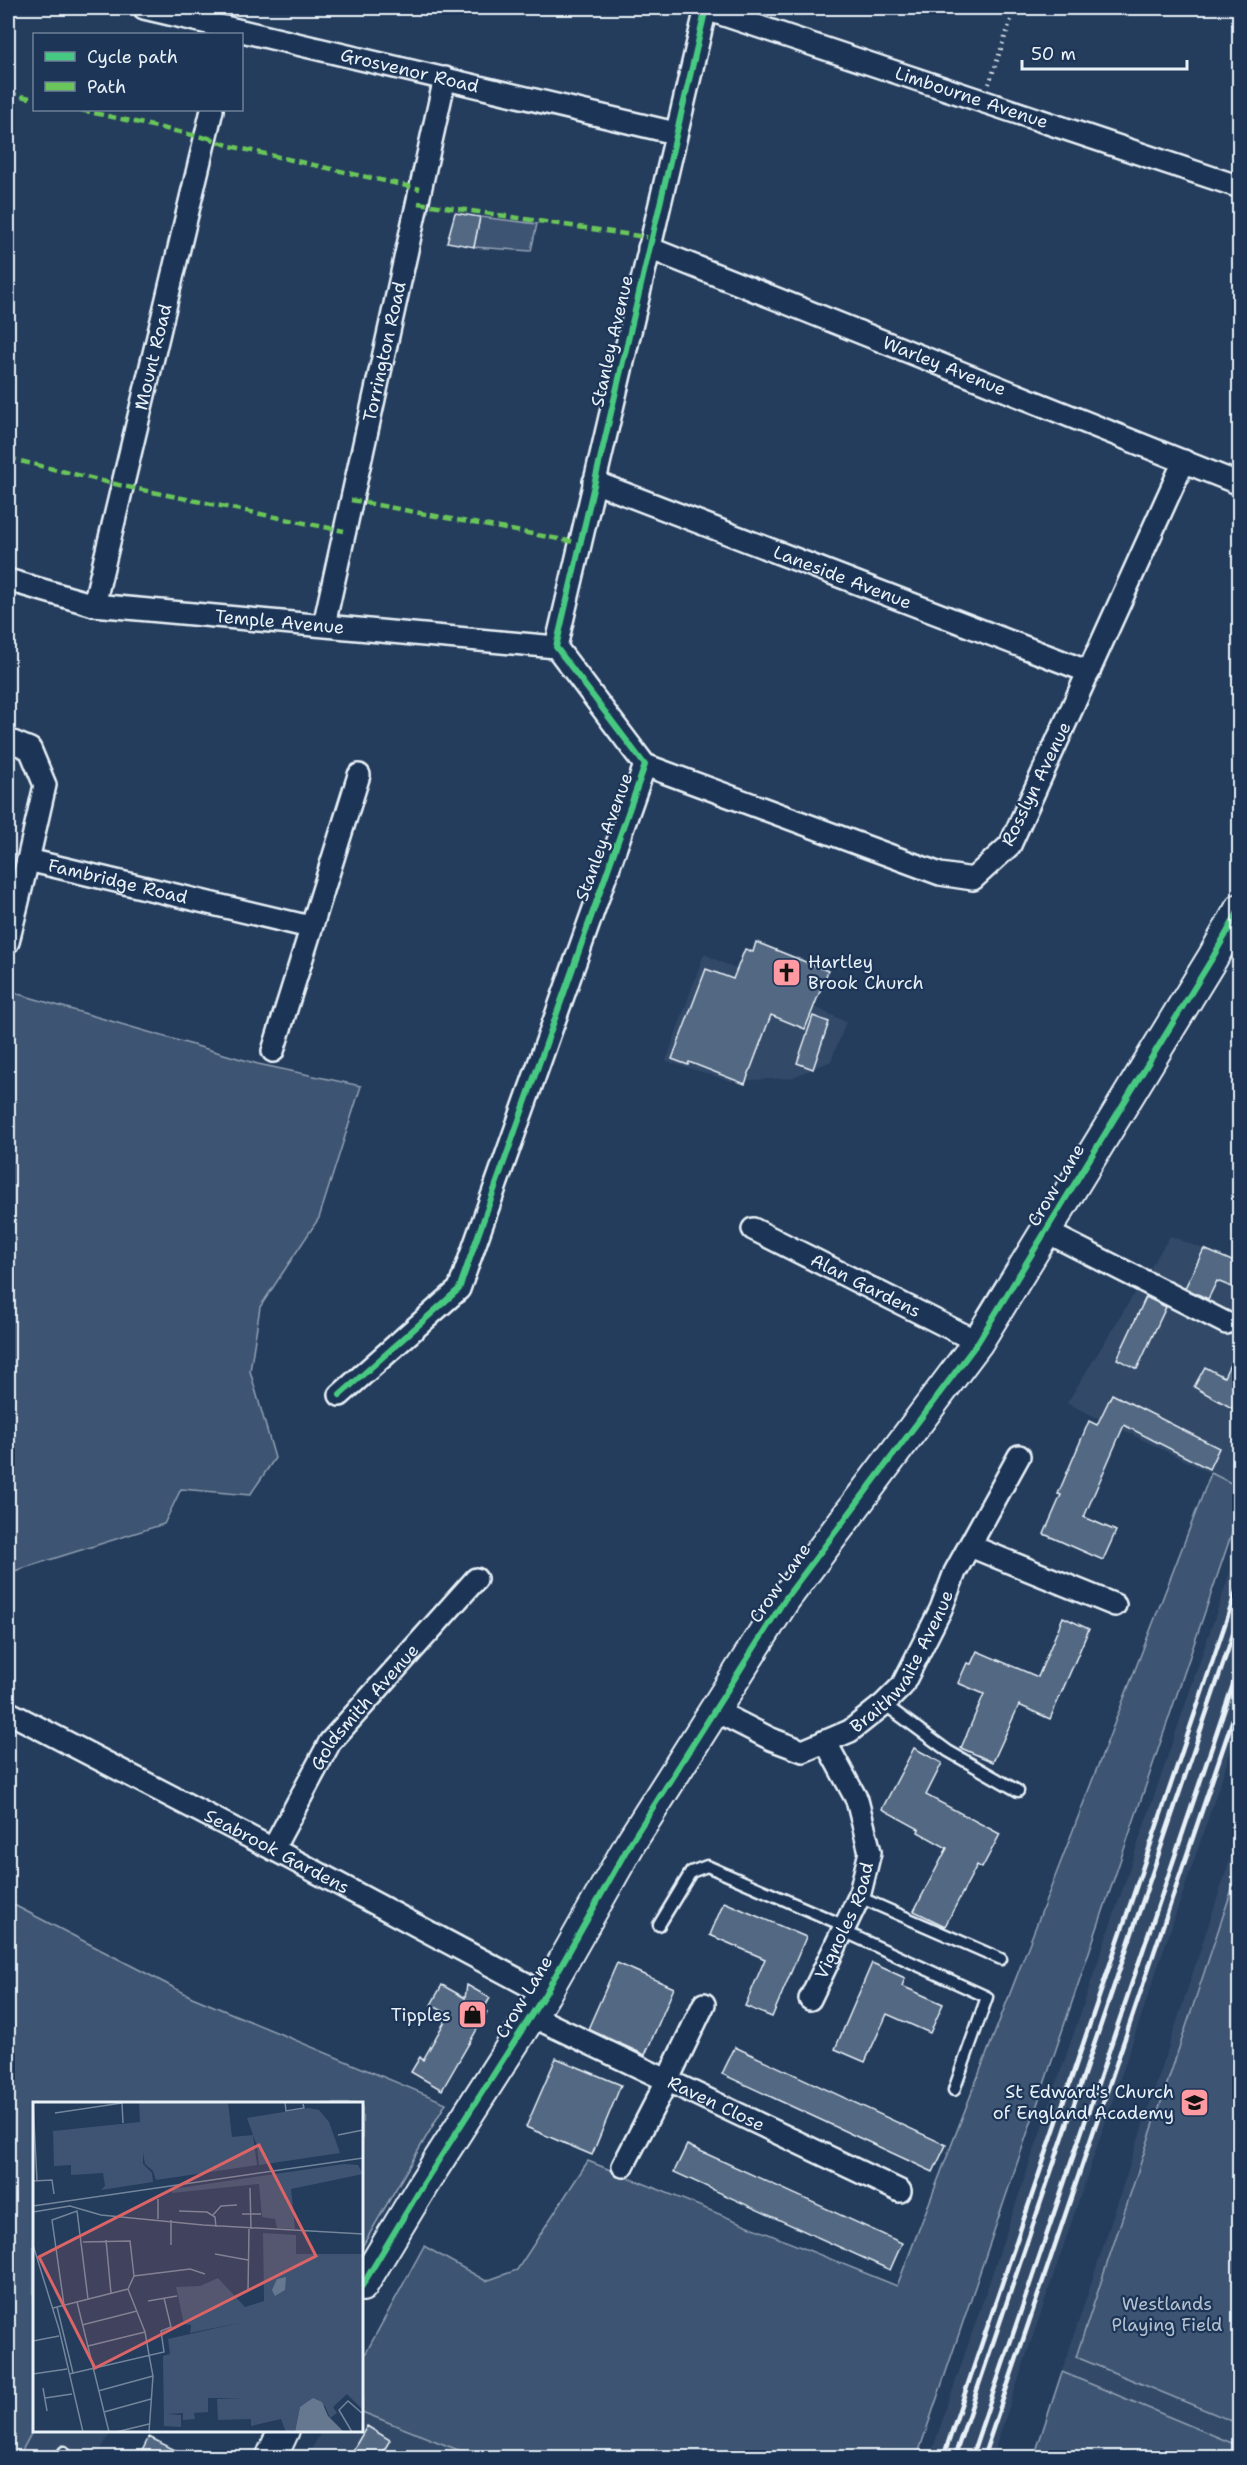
<svg xmlns="http://www.w3.org/2000/svg" width="1247" height="2465" font-family="'Shantell Sans',sans-serif">
	<style>
		.built { fill: #334a68 }
		.green { fill: #3e5472; stroke: #93a2b5; stroke-width: 1.5 }
		.building { fill: #536782; stroke: #e8f1f8; stroke-width: 1.5 }
		.lines { fill: none; stroke-linecap: round; stroke-linejoin: round }
		.lane-casing { stroke: #e8f1f8; stroke-width: 15 }
		.street-casing { stroke: #e8f1f8; stroke-width: 26 }
		.secondary-casing { stroke: #e8f1f8; stroke-width: 34 }
		.path { stroke: #e8f1f8; stroke-width: 4; stroke-dasharray: 1.5 4.5; stroke-linecap: butt }
		.lane { stroke: #1d3557; stroke-width: 10 }
		.street { stroke: #1d3557; stroke-width: 21 }
		.secondary { stroke: #1d3557; stroke-width: 30 }
		.rail { stroke: #e8f1f8; stroke-width: 4.5 }
		.quiet { stroke: #6ac65a; stroke-width: 4.5; stroke-dasharray: 9 4.5; stroke-linecap: butt }
		.cycleway-casing { stroke: #1d3557; stroke-width: 10 }
		.cycleway { stroke: #46c982; stroke-width: 6 }
		.labels { text-anchor: middle; stroke-width: 4.5; stroke-linejoin: round; paint-order: stroke }
		.street-label { font-size: 18px; fill: #e8f1f8; stroke: #1d3557 }
		.poi-label { font-size: 18px; fill: #e8f1f8; stroke: #1d3557; text-anchor: end }
		.park-label { font-size: 18px; fill: #b5c2d0; stroke: #1d3557 }
		.inset-road { fill: none; stroke: #73859b; stroke-width: 1.5 }
		.view { fill: #db6466; fill-opacity: 0.15; stroke: #db6466; stroke-width: 3 }
		.inset-edge { fill: none; stroke: #e8f1f8; stroke-width: 3 }
	</style>
	<rect width="100%" height="100%" fill="#253d5d"/>
	<filter id="ink" filterUnits="userSpaceOnUse"><feTurbulence type="fractalNoise" baseFrequency=".0167" numOctaves="2"/><feDisplacementMap in="SourceGraphic" scale="12" xChannelSelector="R" yChannelSelector="G"/><feConvolveMatrix kernelMatrix="1 2 1 2 8 2 1 2 1" color-interpolation-filters="sRGB"/></filter>
	<g filter="url(#ink)">
		<!-- built -->
		<path class="built" d="M704,954L846,1022L831,1061L791,1078L731,1081L666,1061Z
			M1170,1236L1239,1263V1487L1067,1403Z
			M1239,1546V1727L992,2457H930Z
			M1239,1832V2446L1062,2372Z
			M362,2412L476,2457L306,2458L322,2431L362,2430Z
			M34,2428V2430L112,2431L96,2457L18,2458Z"/>
		<!-- green -->
		<path class="green" d="M480,217L537,224L531,251L474,247Z
			M8,991L258,1064L361,1086L319,1218L260,1307L250,1371L275,1458L250,1495L181,1489L164,1524L8,1573Z
			M1211,1473L1239,1487V1512L917,2457H476L362,2412V2360L424,2246L486,2281L517,2270L588,2161L897,2286Z
			M1239,1868V2424L1076,2357Z
			M8,1902L192,1997L446,2103L362,2247V2104H34V2428L18,2458L8,2457Z
			M1062,2372L1239,2446V2457H1034Z"/>
		<!-- building -->
		<path class="building" d="M455,213L480,217L474,247L447,242Z
			M756,942L828,971L805,1029L771,1015L745,1084L689,1062L688,1065L672,1059L706,969L733,979L745,949L753,952Z
			M813,1016L829,1022L813,1069L797,1063Z
			M1204,1249L1239,1264V1290L1217,1281L1208,1299L1185,1288Z
			M1146,1297L1166,1307L1137,1369L1117,1359Z
			M1239,1345V1412L1194,1387L1205,1367L1224,1377Z
			M1112,1394L1219,1448L1209,1469L1124,1425L1084,1517L1116,1531L1103,1560L1044,1534L1061,1495L1058,1494L1089,1421L1097,1425Z
			M1063,1617L1089,1629L1050,1719L1019,1705L993,1762L961,1748L984,1694L958,1683L967,1663L971,1664L977,1651L1038,1677Z
			M914,1748L942,1763L926,1795L1000,1834L982,1868L977,1865L945,1926L914,1911L947,1848L918,1832L919,1829L882,1809Z
			M724,1902L806,1937L772,2017L745,2006L765,1959L710,1935Z
			M617,1963L674,1988L645,2055L588,2029Z
			M872,1963L905,1978L902,1986L943,2004L930,2033L887,2014L865,2062L835,2049Z
			M442,1985L465,1998L467,1985L490,1998L483,2010L487,2012L442,2090L411,2072L420,2057L423,2060L449,2014L431,2005Z
			M735,2047L946,2145L933,2172L722,2074Z
			M556,2058L621,2085L592,2155L526,2127Z
			M687,2145L902,2243L890,2270L674,2172Z
			M367,2426L390,2440L380,2457H349Z
			M149,2437L189,2457H139Z"/>
		<g class="lines">
			<defs>
				<path id="lane" d="M884,1704L948,1751L1018,1791
					M859,1897L1001,1959
					M659,1925L691,1872L707,1866L845,1926
					M843,1931L987,1997L954,2090
					M63,2458L64,2452"/>
				<g id="street">
					<path id="s1" d="M144,8L675,133"/>
					<path id="s2" d="M706,9L1240,187"/>
					<path id="s3" d="M649,248L1240,484"/>
					<path id="s4" d="M594,482L1089,672"/>
					<path id="s5" d="M8,580L94,605L556,647"/>
					<path id="s6" d="M94,605L212,110"/>
					<path id="s7" d="M324,625L445,78"/>
					<path id="s8" d="M8,740L30,749L45,785L28,860L310,927"/>
					<path d="M645,765L940,874L973,879L1010,845L1184,461"/>
					<path d="M8,942L28,860"/>
					<path d="M273,1051L359,775"/>
					<path id="s9" d="M753,1229L978,1342"/>
					<path d="M1045,1231L1226,1323"/>
					<path d="M340,1395L459,1289L645,765L556,647L706,8"/>
					<path d="M970,1546L1115,1605"/>
					<path id="s10" d="M714,1710L771,1739L803,1751L850,1731L884,1704L902,1686L941,1609L955,1572L1019,1456"/>
					<path id="s11" d="M8,1712L273,1849L545,1994"/>
					<path id="s12" d="M273,1849L330,1742L476,1579"/>
					<path id="s13" d="M810,1999L859,1897L870,1852L857,1800L825,1741"/>
					<path id="s14" d="M532,2016L900,2191"/>
					<path d="M623,2166L668,2079L704,2004"/>
				</g>
				<path id="secondary" d="M362,2286L424,2183L545,1994L631,1842L785,1599L978,1342L1213,957L1240,909
					M271,2458L284,2430"/>
			</defs>
			<!-- lane casing -->
			<use href="#lane" class="lane-casing"/>
			<!-- street casing -->
			<use href="#street" class="street-casing"/>
			<!-- secondary casing -->
			<use href="#secondary" class="secondary-casing"/>
			<!-- path -->
			<path class="path" d="M989,84L1015,8"/>
			<!-- lane -->
			<use href="#lane" class="lane"/>
			<!-- street -->
			<use href="#street" class="street"/>
			<!-- secondary -->
			<use href="#secondary" class="secondary"/>
			<!-- rail -->
			<path class="rail" d="M943,2458L1240,1580
				M954,2458L1240,1614
				M971,2458L1240,1664
				M983,2458L1240,1698"/>
			<!-- quiet -->
			<path class="quiet" d="M8,93L34,99
				M81,110L206,138
				M206,137L230,146L420,189
				M418,203L652,238
				M8,458L123,486L344,531
				M351,500L580,543"/>
			<defs>
				<path id="cycleway" d="M340,1395L459,1289L645,765L556,647L706,8
					M362,2286L424,2183L545,1994L631,1842L785,1599L978,1342L1213,957L1240,909"/>
			</defs>
			<!-- cycleway casing -->
			<use href="#cycleway" class="cycleway-casing"/>
			<!-- cycleway -->
			<use href="#cycleway" class="cycleway"/>
		</g>
	</g>
	<!-- icons -->
	<defs>
		<symbol id="church-square" viewBox="-11 -11 22 22"><rect x="-9" y="-9" width="18" height="18" rx="4" fill="#ff9aa2" stroke="#1d3557"/><path d="M-1.2-6h2.4v3.5h3.3v2.4h-3.3V6h-2.4V-.1h-3.3v-2.4h3.3Z" fill="#111"/></symbol>
		<symbol id="shop-square" viewBox="-11 -11 22 22"><rect x="-9" y="-9" width="18" height="18" rx="4" fill="#ff9aa2" stroke="#1d3557"/><path d="M-5-2.5h2.3a2.7 3.5 0 0 1 5.4 0H5L5.5 6h-11ZM-1.5-2.5h3a1.5 2.3 0 0 0-3 0Z" fill="#111"/></symbol>
		<symbol id="school-square" viewBox="-11 -11 22 22"><rect x="-9" y="-9" width="18" height="18" rx="4" fill="#ff9aa2" stroke="#1d3557"/><path d="M0-5L7-2L0 1L-7-2ZM-4 1L0 2.5L4 1V4Q0 6-4 4Z" fill="#111"/></symbol>
	</defs>
	<g fill-rule="evenodd">
		<use href="#church-square" x="770" y="956" width="33" height="33"/>
		<use href="#shop-square" x="456" y="1998" width="33" height="33"/>
		<use href="#school-square" x="1178" y="2086" width="33" height="33"/>
	</g>
	<g class="labels">
		<!-- street labels -->
		<g class="street-label">
			<text dy="6" stroke="none"><textPath href="#s1" startOffset="273">Grosvenor Road</textPath></text>
			<text dy="6" stroke="none"><textPath href="#s2" startOffset="280">Limbourne Avenue</textPath></text>
			<text transform="translate(612 341) rotate(-77)" y="6">Stanley Avenue</text>
			<text dy="6" stroke="none"><textPath href="#s7" startOffset="280">Torrington Road</textPath></text>
			<text dy="6" stroke="none"><textPath href="#s6" startOffset="255">Mount Road</textPath></text>
			<text dy="6" stroke="none"><textPath href="#s3" startOffset="318">Warley Avenue</textPath></text>
			<text dy="6" stroke="none"><textPath href="#s4" startOffset="266">Laneside Avenue</textPath></text>
			<text dy="6" stroke="none"><textPath href="#s5" startOffset="276">Temple Avenue</textPath></text>
			<text transform="translate(1036 784) rotate(-64)" y="6">Rosslyn Avenue</text>
			<text transform="translate(604 837) rotate(-70)" y="6">Stanley Avenue</text>
			<text dy="6" stroke="none"><textPath href="#s8" startOffset="232">Fambridge Road</textPath></text>
			<text transform="translate(1056 1185) rotate(-59)" y="6">Crow Lane</text>
			<text dy="6" stroke="none"><textPath href="#s9" startOffset="126">Alan Gardens</textPath></text>
			<text transform="translate(780 1583) rotate(-55)" y="6">Crow Lane</text>
			<text dy="6" stroke="none"><textPath href="#s10" startOffset="238">Braithwaite Avenue</textPath></text>
			<text dy="6" stroke="none"><textPath href="#s12" startOffset="170">Goldsmith Avenue</textPath></text>
			<text dy="6" stroke="none"><textPath href="#s11" startOffset="303">Seabrook Gardens</textPath></text>
			<text dy="6" stroke="none"><textPath href="#s13" startOffset="86">Vignoles Road</textPath></text>
			<text transform="translate(524 1997) rotate(-59)" y="6">Crow Lane</text>
			<text dy="6" stroke="none"><textPath href="#s14" startOffset="204">Raven Close</textPath></text>
		</g>
		<!-- poi labels -->
		<g class="poi-label">
			<text x="808" y="968" text-anchor="start">Hartley<tspan x="808" dy="21">Brook Church</tspan></text>
			<text x="451" y="2021">Tipples</text>
			<text x="1174" y="2098">St Edward's Church<tspan x="1174" dy="21">of England Academy</tspan></text>
		</g>
		<!-- park labels -->
		<g class="park-label">
			<text x="1167" y="2310">Westlands<tspan x="1167" dy="21">Playing Field</tspan></text>
		</g>
	</g>
	<!-- overview -->
	<g transform="translate(33 2102)">
		<rect width="330" height="330" fill="#253d5d"/>
		<path d="M106,0H195L199,35L220,33L224,63L123,78L120,69L112,62L110,50V62L119,71L120,80L68,88L72,84L70,71L38,73V63L21,64L20,29L107,20ZM276,6L286,8L296,20L307,51L226,63L224,44L214,16ZM311,62L325,63L330,72L258,87L262,127L244,126L242,117L229,115L226,82L139,91V87ZM230,131L263,133V152H330V308L314,292L300,305L304,311L297,316L292,304L267,305L262,330H253L248,317L218,324V317L185,318L184,297L210,296H175V310L161,311L162,317L150,318V311L134,312L148,313V325L131,324L130,254L137,252L135,237L210,220L157,231L158,223L151,222L143,185L167,184L185,176L212,205L231,199Z" fill="#3e5472"/>
		<path d="M253,175L252,188L242,194L239,188L244,177ZM280,296L289,300L295,314L311,330H262L267,305Z" fill="#657890"/>
		<path class="inset-road" d="M0,0L4,79M252,0L253,9L271,6L270,2M89,1L90,21M22,11L89,1M305,33L330,28M0,79L19,78L21,92M217,86L218,127M0,104L330,56M146,109L174,110L182,115L183,125M0,110L37,104L68,113L170,123L330,132M209,112H228M180,113L188,104L204,103M125,117V97M138,118V143M73,138L78,191M50,140L97,139L101,174M0,143L26,227L50,330M182,152L215,158M95,187L112,230L116,253L120,274L116,330M215,189L216,127M115,199L144,194M44,200L76,330M31,203L19,118L44,109L55,197M24,205L40,271M20,206L95,187L101,174L157,167L172,172M49,223L104,209M0,239L26,234M55,244L112,230M0,272L34,267M36,272L131,250L128,229L138,225L131,196M10,286L14,309M65,289L120,274M12,296L39,292M71,310L118,297M83,330L116,322M319,330L306,308L315,299L330,312"/>
		<path class="view" d="M226,43L283,154L62,266L6,155Z"/>
		<rect width="330" height="330" class="inset-edge"/>
	</g>
	<!-- margin -->
	<rect width="1247" height="2465" fill="none" stroke="#1d3557" stroke-width="30"/>
	<rect x="15" y="15" width="1217" height="2435" fill="none" stroke="#e8f1f8" stroke-width="2" filter="url(#ink)"/>
	<!-- legend -->
	<rect x="33" y="33" width="210" height="78" fill="#1d3557" stroke="#6e8097" stroke-width="1.5"/>
	<rect x="45" y="52" width="30" height="9" fill="#46c982" stroke="#6e8097" stroke-width="1.5"/>
	<text x="87" y="63" font-size="18" fill="#e8f1f8">Cycle path</text>
	<rect x="45" y="82" width="30" height="9" fill="#6ac65a" stroke="#6e8097" stroke-width="1.5"/>
	<text x="87" y="93" font-size="18" fill="#e8f1f8">Path</text>
	<!-- scale -->
	<path d="M1022 60v9h165v-9" fill="none" stroke="#e8f1f8" stroke-width="3"/>
	<text x="1031" y="60" font-size="18" fill="#e8f1f8" stroke="#1d3557" stroke-width="4.5" paint-order="stroke">50 m</text>
</svg>
